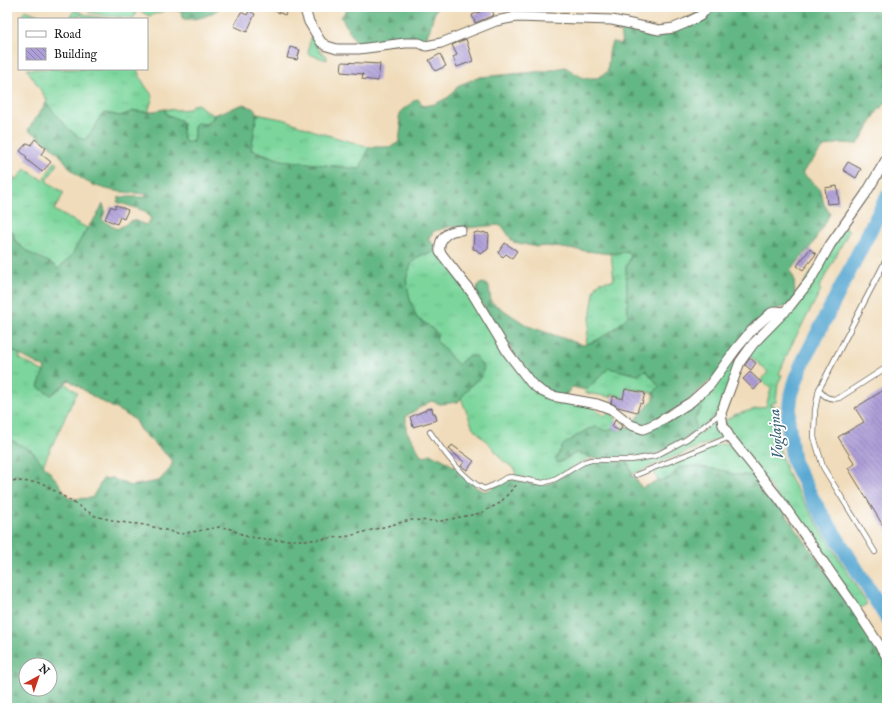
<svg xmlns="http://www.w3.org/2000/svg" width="894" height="715" font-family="'IM FELL English',serif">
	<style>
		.grass { fill: url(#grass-tufts); stroke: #4c795c }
		.forest { fill: url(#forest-firs); stroke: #406a50; fill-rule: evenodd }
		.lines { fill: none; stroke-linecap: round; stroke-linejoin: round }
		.river { stroke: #58a8d2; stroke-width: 15 }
		.building { fill: url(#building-back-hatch) }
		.lane-casing { stroke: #665f53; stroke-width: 6 }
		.street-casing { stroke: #665f53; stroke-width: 11 }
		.path { stroke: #665f53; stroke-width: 1.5; stroke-dasharray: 3 3; stroke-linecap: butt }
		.lane { stroke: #fff; stroke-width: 4.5 }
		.street { stroke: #fff; stroke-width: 9 }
		.labels { text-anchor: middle; stroke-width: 3.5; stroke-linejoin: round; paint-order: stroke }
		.water-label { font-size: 16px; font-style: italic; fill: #3a6277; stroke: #fff }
	</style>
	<defs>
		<pattern id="grass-tufts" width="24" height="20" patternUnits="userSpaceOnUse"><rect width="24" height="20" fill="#7bd69c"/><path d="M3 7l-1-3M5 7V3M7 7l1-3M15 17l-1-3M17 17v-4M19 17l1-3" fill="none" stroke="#6ab786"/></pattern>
		<pattern id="forest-firs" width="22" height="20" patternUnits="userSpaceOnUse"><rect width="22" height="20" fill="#64b784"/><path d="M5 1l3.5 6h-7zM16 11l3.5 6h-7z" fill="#52946b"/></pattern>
		<pattern id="building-back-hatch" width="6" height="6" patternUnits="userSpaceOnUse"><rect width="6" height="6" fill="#ad9ed7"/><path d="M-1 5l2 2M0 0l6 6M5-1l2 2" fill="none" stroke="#8c80ae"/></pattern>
	</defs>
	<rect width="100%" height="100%" fill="#fff"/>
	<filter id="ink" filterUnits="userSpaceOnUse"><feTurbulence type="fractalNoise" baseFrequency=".025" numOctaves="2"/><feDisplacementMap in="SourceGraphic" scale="8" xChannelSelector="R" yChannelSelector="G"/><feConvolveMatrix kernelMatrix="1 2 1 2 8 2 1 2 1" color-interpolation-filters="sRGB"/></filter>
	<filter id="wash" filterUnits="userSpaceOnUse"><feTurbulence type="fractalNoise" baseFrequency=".012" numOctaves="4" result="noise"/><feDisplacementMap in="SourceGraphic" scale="16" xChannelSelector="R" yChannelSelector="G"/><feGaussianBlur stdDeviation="0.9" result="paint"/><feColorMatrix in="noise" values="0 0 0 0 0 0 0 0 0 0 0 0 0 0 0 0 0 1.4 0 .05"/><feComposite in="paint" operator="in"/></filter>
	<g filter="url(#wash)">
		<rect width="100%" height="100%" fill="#f0dcba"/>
		<!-- grass -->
		<path class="grass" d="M90,7H182L181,11L167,10L149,16L142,12L136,11L134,18L107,16L88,12Z
			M25,10L49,19H21Z
			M75,10L87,15L111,19H85L80,15L74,17L70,16Z
			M312,35L319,50L327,57V60L308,54L310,38Z
			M27,69H137C139,74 143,83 146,87C148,90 151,93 153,97L148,112L134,111L120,116L105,113L101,115L95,127L85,140C71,135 56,114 46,103L47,100Z
			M198,104L206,111L214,115C210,124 203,125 194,127L193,142H185L182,132L183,123C178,118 172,117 166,114L165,109L178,110L190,109L192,105Z
			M257,114L286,120L317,132L369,147L360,169L281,160L251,149Z
			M55,161L58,164L46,181L64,193L54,210L87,228L70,258L58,269C53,263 45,260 36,257C24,251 15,242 9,230L7,231V172L16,180L25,169L43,180Z
			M844,227L849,231L819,288L821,290L791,346L779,374L782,375L778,384L776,402L771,404L770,406H778C773,430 780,457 790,479L867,604L859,609L736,440L725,421L734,415L766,406L771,389L761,380L768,372L747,353L777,321Z
			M434,251L441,256L461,281L529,384L595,406L594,409L605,416L609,411L616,418L613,428L607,431L597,427L588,429L573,438L559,463L576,453L586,455L589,458L551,479L541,481L515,476L516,470L502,460L493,448L473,428L461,398L472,384L481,377L468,356L458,365L436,340L429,326L417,318L410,300L406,279L412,262L423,254H430Z
			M627,251L631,256L626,267L628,316C616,328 603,340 586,344L594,292L597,285L600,282L614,280L611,254Z
			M769,316L774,318L751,342L716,415L696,432L693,403Z
			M7,348L21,354L19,358L44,372L38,387L51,395L66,384L77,392L43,465L32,451L7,438Z
			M609,368L638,375L645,370L660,386L654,393L627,388L624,398L612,394L611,397L585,393L586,390Z
			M718,420L720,421L723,432L720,438L632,474L627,461C638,460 649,460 659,457C679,451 700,432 718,420Z
			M724,443L731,444L759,476L731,474L725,471L694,466L678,468L670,478L658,481L654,471L698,451Z"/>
		<!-- forest -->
		<path class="forest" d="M182,7H221C210,16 198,20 184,19L181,11Z
			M349,7H437C431,18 432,32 423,41L358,46L341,17Z
			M710,7H887V102L877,112L858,144L841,143L824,147L802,173L819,188L824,204L830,214L812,245L790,271L794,278L795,297L787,306L771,311L718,373L685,404L643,428L633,423L654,399V393L659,386L646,370L638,375L609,368L586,390L572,387L565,396L554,395L532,382L476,295L478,285L483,283L489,286L491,302L528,326L583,345L596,341L616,328L628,316L626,267L631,256L627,251L611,254L546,246L537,247L513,242L503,227L498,225L466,228L453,226L434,231L428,239L436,247C433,254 430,254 423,254L412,262L406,279L410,300L417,318L429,326L438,334L436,340L458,365L468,356H475L484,368L481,377L472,384L458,402L440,404L431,401L406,416V430L422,457L431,454L442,459L456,468L477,488L483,491L489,490L504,480L510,479L546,485L590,461H627L632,474L642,488L658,481L670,478L678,468L694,466L725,471L731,474L759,476L887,658V708H7V438L32,451L58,482L69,499L92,498L103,479L112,478L130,486L159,481L170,469L173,461L140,430L134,419L94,397L69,380L51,395L38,387L45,368L7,348V231L9,230L14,233V240C20,246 28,252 35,256C44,260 52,262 58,269L70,258L86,230L97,215L103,204L105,211L102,220L117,229L133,220L146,225L151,219L145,211L117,202L119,197H146V194C122,192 97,191 78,176C70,170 65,160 58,153C49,144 38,136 28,130L46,103C56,114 70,135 85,140L95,127L101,115L105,113L120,116L134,111L148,112L165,109L166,114C172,117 178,118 183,123L182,132L185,142H193L194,127L197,123L208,124L212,120L214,115L244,104L256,110L257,114L251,150L281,160L360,169L369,147H391L399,142L401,127L399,118L401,111L415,100L418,99L423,106L435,104L449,97L459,85L480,77L546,71L565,67L583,78H597L607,72C609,62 608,52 612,42L622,44L620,32L621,24L660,32ZM26,665H50V689H26Z
			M693,403L702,408L695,419L696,432C681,441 666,452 648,456C630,461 608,458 589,458L586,455L576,453L558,463L555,460L563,445L588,429L597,427L607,431L613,428L620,431L625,426L643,431Z"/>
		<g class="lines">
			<!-- river -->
			<path class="river" d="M887,197L801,366L791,395L788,420L793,461L814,502L887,618"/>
		</g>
		<g id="blocks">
			<!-- building -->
			<path class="building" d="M265,7H288L285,15Z
				M491,7L494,15L475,23L472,15Z
				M249,11L255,14L247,32L234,26L241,12L247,15Z
				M466,39L473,61L457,67L453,57L457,55L452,45Z
				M290,47L300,50L297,60L287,58Z
				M440,54L446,66L435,71L429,60Z
				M342,62L380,64L378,81L362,79L363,74L341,72Z
				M35,139L46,148L41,154L51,162L42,172L26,159L27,157L20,151L25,145L28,143L31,145Z
				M848,162L861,169L856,178L843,170Z
				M837,186L839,203L827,204L825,188Z
				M116,205L128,210L124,219L120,217L117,224L105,219L111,206L115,208Z
				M478,232L482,233L484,232L485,233L489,234L488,249L481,254L477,250L473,249L474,233Z
				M505,243L517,251L512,258L506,254L503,257L498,253Z
				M810,249L816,254L803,270L797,266Z
				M750,358L756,363L751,370L745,365Z
				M750,372L761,382L754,390L743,379Z
				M887,388V532L848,468L855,464L838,437L864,422L855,408Z
				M625,389L645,393L642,404L640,403L637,412L618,407L611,403L613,396L623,399Z
				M432,408L433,413H435L437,420L413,427L410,417L426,410V409Z
				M615,420L622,426L620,431L612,427Z
				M452,445L474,461L467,470L461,466L464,462L449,449Z"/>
		</g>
	</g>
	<g filter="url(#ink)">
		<use href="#blocks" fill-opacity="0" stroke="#665f53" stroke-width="1"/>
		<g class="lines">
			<defs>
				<path id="lane" d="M819,389C824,398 830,400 839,398L887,367
					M430,432C443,451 463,479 484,489L494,485L506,478L511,477L543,483L555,479L584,462L591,460H631L655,456L687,439L721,413
					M636,475L730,437
					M875,552L823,467L814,437L815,410L819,389L823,382L887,258"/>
				<path id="street" d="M304,7L309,22L321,42L327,46L337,49H359L405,43H419L426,46L441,43L496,21L516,17L612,20L659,30L674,28L686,23L700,16L708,7
					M887,158L865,195L830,245L811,279L790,306L753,344L740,362L721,413L723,425L729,436L780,500L850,600L887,657
					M461,230C448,230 438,238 440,252L472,293L508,353L531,383L541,391L552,396L597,404L611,409L631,425L643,429L657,423L691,402L710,385L736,349L751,331L771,313L776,311L785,312"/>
			</defs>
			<!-- lane casing -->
			<use href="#lane" class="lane-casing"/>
			<!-- street casing -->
			<use href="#street" class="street-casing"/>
			<!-- path -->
			<path class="path" d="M7,480L42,483L95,516L120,522L145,525L181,534L219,527L228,528L248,537L276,540H314L349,536L410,520L441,521L481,513L500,503L514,487L517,485"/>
			<!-- lane -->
			<use href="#lane" class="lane"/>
			<!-- street -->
			<use href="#street" class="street"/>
		</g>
	</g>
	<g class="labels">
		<!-- water labels -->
		<g class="water-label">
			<text transform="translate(775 434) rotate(-95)" y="6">Voglajna</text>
		</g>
	</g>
	<!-- margin -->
	<rect width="894" height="715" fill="none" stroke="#fff" stroke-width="24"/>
	<!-- legend -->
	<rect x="18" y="18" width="130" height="52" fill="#ffffff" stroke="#a4a4a4"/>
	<rect x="26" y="31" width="20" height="6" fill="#ffffff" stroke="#a4a4a4"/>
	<text x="54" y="38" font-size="12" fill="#1c1c1c">Road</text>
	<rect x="26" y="48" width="20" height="12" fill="url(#building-back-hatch)" stroke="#a4a4a4"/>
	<text x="54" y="58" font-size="12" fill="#1c1c1c">Building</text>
	<!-- north arrow -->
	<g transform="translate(38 677) rotate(40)"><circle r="19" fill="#ffffff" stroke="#a4a4a4"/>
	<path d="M0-3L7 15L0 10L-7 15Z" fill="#c8321e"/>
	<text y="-6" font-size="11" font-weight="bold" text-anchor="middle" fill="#1c1c1c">N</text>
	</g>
</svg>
